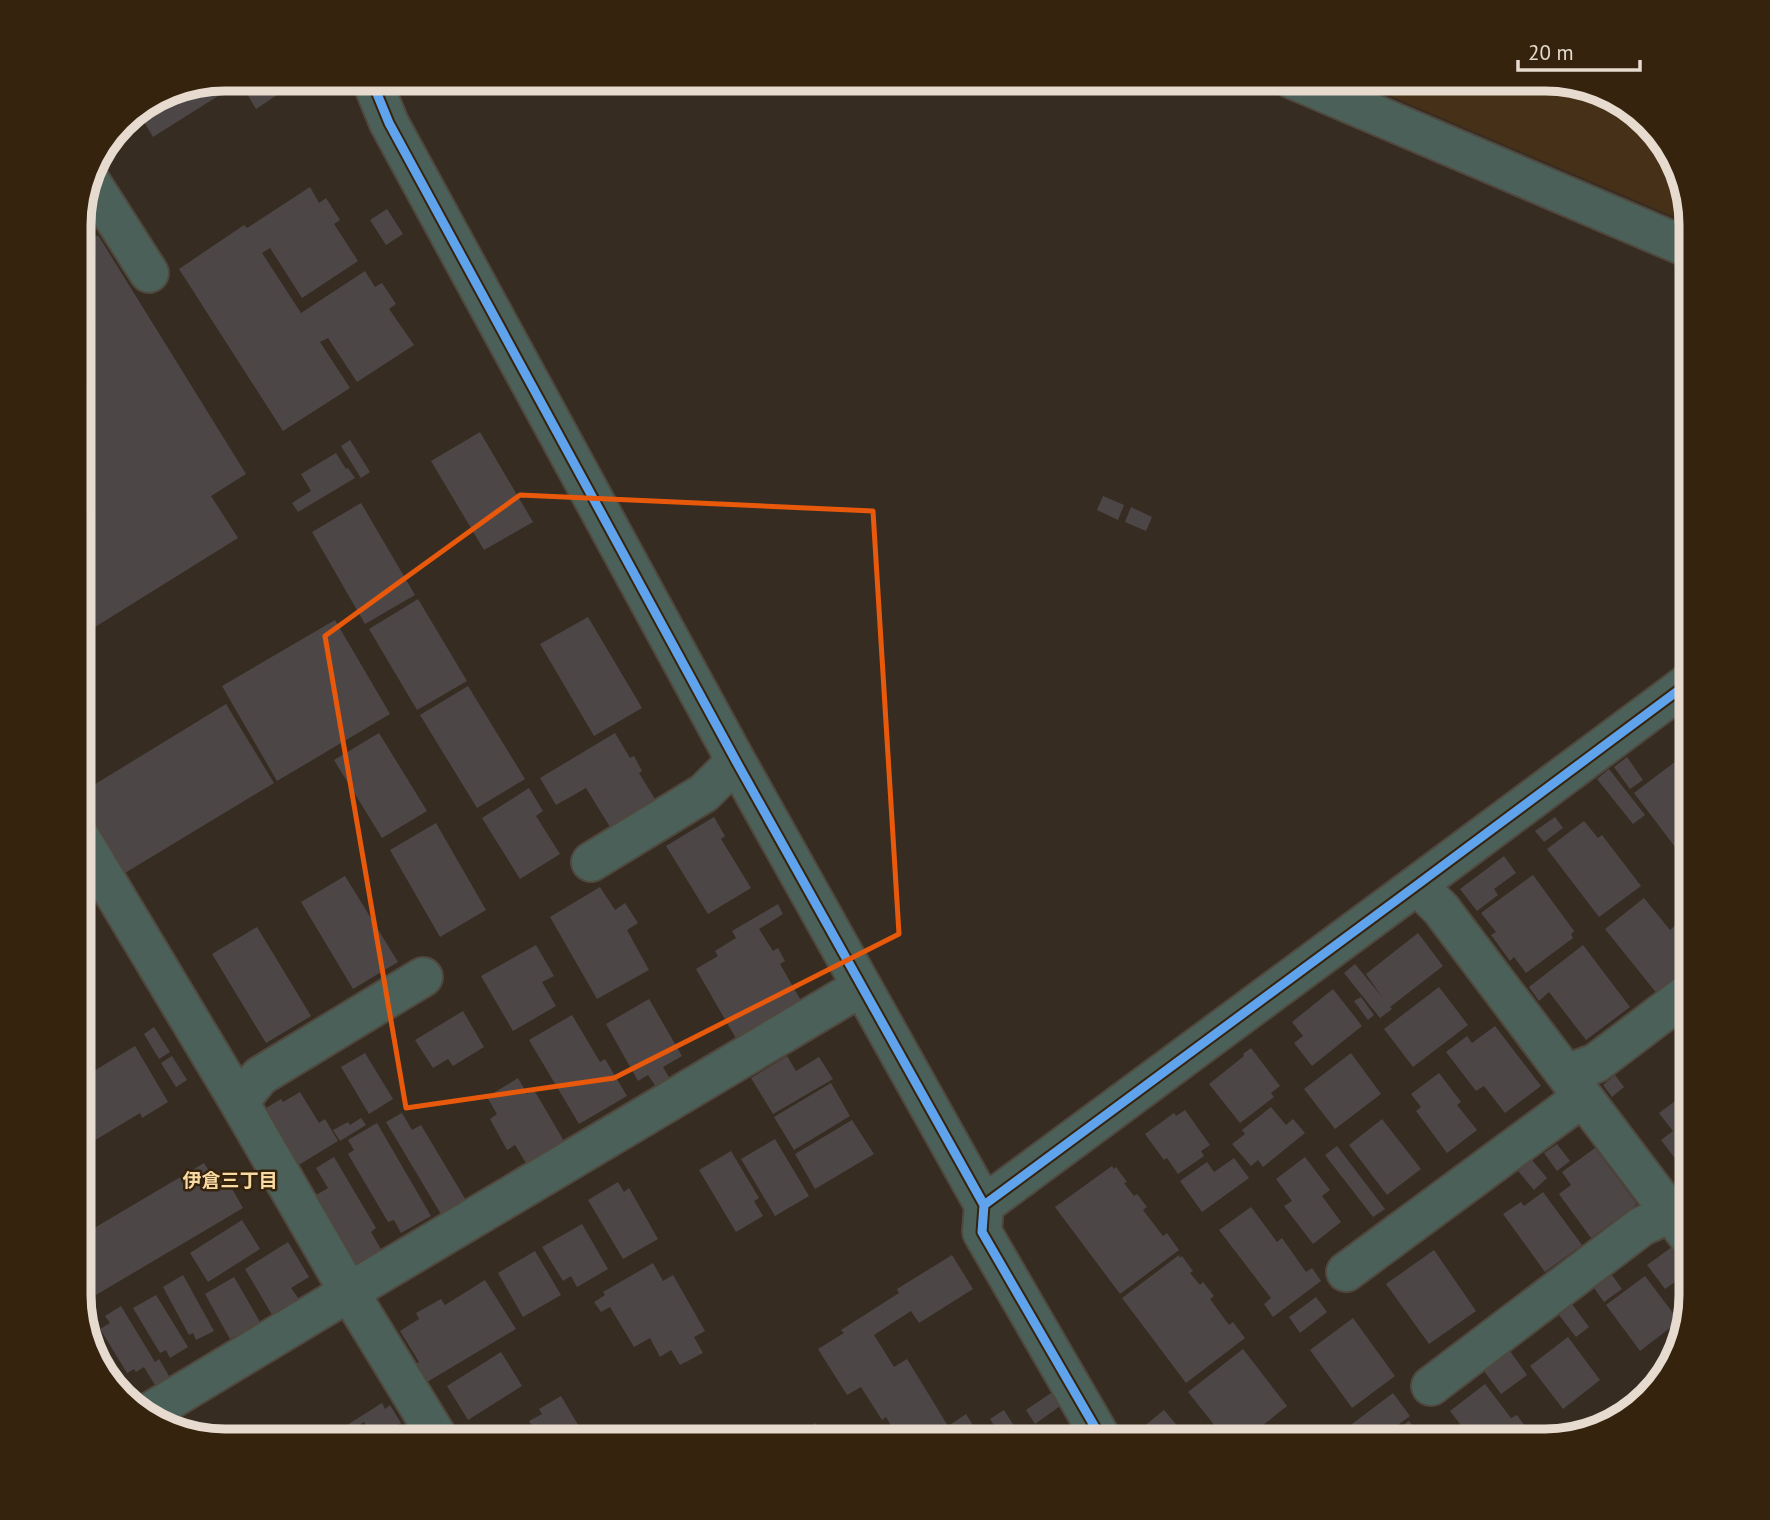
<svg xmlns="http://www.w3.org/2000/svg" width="1770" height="1520" font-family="'PT Sans','Noto Sans JP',sans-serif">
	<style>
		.built { fill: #463017 }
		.building { fill: #4d4647 }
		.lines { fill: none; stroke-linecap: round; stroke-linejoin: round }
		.street-casing { stroke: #50483e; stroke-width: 42 }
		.street { stroke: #4b6059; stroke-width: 38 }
		.cycleway-casing { stroke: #35230e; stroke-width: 13 }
		.cycleway { stroke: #60a3ed; stroke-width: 9 }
		.marked { fill: none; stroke: #e8590c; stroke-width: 5; stroke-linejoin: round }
		.labels { text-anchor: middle; stroke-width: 5; stroke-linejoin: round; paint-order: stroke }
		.neighbourhood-label { font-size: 19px; font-weight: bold; fill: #f9daa2; stroke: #35230e }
		.rim { fill: none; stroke: #e6dbce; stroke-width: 9 }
	</style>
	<rect width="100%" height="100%" fill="#362c21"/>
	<!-- built -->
	<path class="built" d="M1350,79H1546L1601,90L1642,115L1680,169L1691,224Z"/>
	<!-- building -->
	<path class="building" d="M225,79H245L153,137L137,110L169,90Z
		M256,79H274L283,91L256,109L243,87Z
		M310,187L319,203L326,198L340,220L334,224L358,261L302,298L270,248L262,253L301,313L365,271L375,287L382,283L396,304L389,309L414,345L357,382L328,338L320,342L350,388L283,431L179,269L244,225L247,228Z
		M387,209L403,234L386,245L370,220Z
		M98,235L246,474L211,496L238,538L79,637V247Z
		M480,432L533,522L484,550L431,461Z
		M350,440L370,472L361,478L341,446Z
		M336,453L346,469L348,468L355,478L298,512L292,503L311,491L301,474Z
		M1103,496L1124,505L1118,520L1097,510Z
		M361,503L415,595L365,624L312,532Z
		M1131,507L1152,517L1146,531L1125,522Z
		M418,599L467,681L417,710L369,629Z
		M588,617L642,708L594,736L540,644Z
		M335,620L390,714L277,781L222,686Z
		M468,686L525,779L477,808L420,715Z
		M226,704L274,783L120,876L79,808V794Z
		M1691,708V736L1677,719Z
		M379,733L427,811L382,838L334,760Z
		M615,733L630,758L634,756L642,771L639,773L655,799L610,827L586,788L556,805L540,778Z
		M1627,757L1643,780L1630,789L1614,767Z
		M1676,761L1691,782V849L1682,856L1634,793Z
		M1609,769L1645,815L1633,824L1597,779Z
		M529,788L543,811L536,816L560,854L520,879L482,818Z
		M714,817L725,836L721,839L751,888L708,914L666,846Z
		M1555,817L1563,828L1544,842L1535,831Z
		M1584,821L1598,838L1602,835L1641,886L1599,917L1547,849Z
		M436,823L486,910L440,937L390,850Z
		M1504,856L1516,873L1494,889L1498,895L1477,911L1460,889Z
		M1533,875L1574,931L1571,934L1573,938L1526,973L1514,957L1510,961L1491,935L1496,932L1481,913Z
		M345,876L398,962L353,989L301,902Z
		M600,887L615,910L625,903L638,923L627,930L649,970L597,999L550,917Z
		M1644,898L1670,930L1679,922L1691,939V957L1681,964L1687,972L1658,995L1605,929Z
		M778,904L783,914L759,929L773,951L778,948L785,961L780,964L803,1004L738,1042L696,969L718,956L715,951L736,938L732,931Z
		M257,927L311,1016L266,1043L212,954Z
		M1418,933L1443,966L1390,1007L1392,1009L1380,1018L1344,973L1355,964L1382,997L1366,974Z
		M536,945L554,976L542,982L556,1006L513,1031L481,976Z
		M1583,945L1630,1007L1586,1040L1549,992L1539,1001L1529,987Z
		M1439,987L1468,1025L1413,1067L1384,1029Z
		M1333,989L1362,1026L1312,1066L1294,1043L1303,1036L1292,1022Z
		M1361,997L1374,1015L1368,1020L1354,1001Z
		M649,999L682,1056L663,1067L670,1079L656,1087L648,1075L638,1081L606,1024Z
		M463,1011L484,1047L453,1066L448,1059L433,1068L415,1040Z
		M572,1015L600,1062L605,1059L627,1096L579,1124L529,1040Z
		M1495,1026L1541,1086L1505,1113L1484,1086L1476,1091L1446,1052L1467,1036L1472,1043Z
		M154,1027L170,1052L159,1059L144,1034Z
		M135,1046L168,1102L142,1118L140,1113L79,1150V1080Z
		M1251,1048L1280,1086L1271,1093L1274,1097L1240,1123L1209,1084L1244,1056L1243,1054Z
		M365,1053L393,1099L369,1114L341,1067Z
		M1351,1053L1381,1094L1335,1129L1304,1089Z
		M172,1056L187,1080L176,1087L161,1063Z
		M787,1056L796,1071L819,1057L833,1079L773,1114L751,1078Z
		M1439,1073L1461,1102L1457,1105L1477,1130L1447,1153L1416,1111L1421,1107L1411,1094Z
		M1615,1075L1624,1087L1612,1097L1603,1085Z
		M518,1078L527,1094L534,1090L564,1141L526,1163L515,1145L507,1150L490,1119L497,1114L487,1097Z
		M831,1083L850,1116L794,1150L774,1117Z
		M1691,1089V1157L1680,1165L1661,1140L1673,1131L1659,1113Z
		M300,1092L319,1123L325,1119L338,1141L297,1166L265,1113L268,1111L266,1108L281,1099L283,1102Z
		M1271,1107L1286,1125L1293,1119L1305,1133L1263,1167L1258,1160L1251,1166L1232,1144L1245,1134L1242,1130Z
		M1185,1110L1210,1145L1201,1151L1204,1156L1178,1174L1167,1158L1164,1160L1145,1134L1174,1113L1176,1116Z
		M402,1113L412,1130L421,1125L467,1202L442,1216L386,1122Z
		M361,1118L366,1125L340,1141L333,1130L348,1122L350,1125Z
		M1382,1119L1421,1169L1387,1195L1349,1145Z
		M852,1120L874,1154L815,1189L795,1154Z
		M377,1123L431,1216L401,1233L394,1220L388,1222L348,1154L354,1150L348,1140Z
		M775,1139L809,1196L775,1216L741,1159Z
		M1557,1144L1570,1161L1557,1171L1544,1153Z
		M1337,1146L1385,1209L1373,1217L1325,1155Z
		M1595,1148L1637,1204L1591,1238L1559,1194L1571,1185L1562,1172Z
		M731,1151L759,1198L754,1201L763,1216L736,1232L699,1170Z
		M334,1157L376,1228L371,1232L386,1258L361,1272L316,1195L328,1188L316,1168Z
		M1305,1157L1330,1190L1322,1196L1341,1222L1313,1244L1284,1206L1292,1201L1276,1179Z
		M1234,1158L1249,1178L1202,1212L1180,1181L1207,1162L1214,1172Z
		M1532,1160L1547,1178L1534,1190L1518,1171Z
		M204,1163L217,1184L226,1178L243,1208L79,1305V1237Z
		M1112,1166L1114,1169L1116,1167L1127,1182L1124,1183L1134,1196L1137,1194L1147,1207L1143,1210L1163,1236L1167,1233L1179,1250L1120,1294L1055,1207Z
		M1691,1176V1201L1679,1185Z
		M618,1182L624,1192L629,1188L658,1239L623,1259L588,1200Z
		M1543,1192L1582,1245L1545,1272L1503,1214L1521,1202L1524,1206Z
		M1251,1207L1277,1242L1282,1238L1306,1272L1312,1268L1321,1281L1273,1317L1264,1304L1271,1298L1219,1230Z
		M242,1220L260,1249L208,1282L190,1253Z
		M582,1224L608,1269L577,1287L571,1276L563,1281L542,1247Z
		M288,1242L309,1277L291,1288L301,1302L274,1318L245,1269Z
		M1672,1247L1689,1272L1665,1289L1647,1265Z
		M1434,1250L1476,1311L1429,1344L1386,1284Z
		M535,1251L561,1295L523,1317L498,1273Z
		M952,1255L973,1289L919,1323L911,1311L874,1335L894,1367L907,1359L948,1426L966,1414L983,1441H912L906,1433L898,1438L886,1417L882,1420L861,1387L847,1395L818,1349L844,1333L841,1330L899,1293L897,1289Z
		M1179,1255L1180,1258L1182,1256L1193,1271L1190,1273L1200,1285L1203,1282L1214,1296L1210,1299L1229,1325L1233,1322L1245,1338L1186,1383L1122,1298Z
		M653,1263L663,1281L673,1275L705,1331L694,1337L703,1353L680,1365L671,1350L660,1357L650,1338L634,1347L610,1307L601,1312L594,1302L605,1295L603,1292Z
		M183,1275L214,1331L196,1340L193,1333L189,1335L163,1287Z
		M1612,1275L1622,1289L1604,1302L1594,1288Z
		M1645,1276L1679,1321L1640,1351L1606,1305Z
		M234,1277L260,1322L230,1339L205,1294Z
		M485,1280L516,1329L422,1385L412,1366L419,1362L400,1331L419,1319L416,1313L441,1299L445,1305Z
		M156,1295L188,1347L170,1358L166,1350L160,1353L133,1308Z
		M1316,1297L1327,1312L1300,1333L1289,1317Z
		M1572,1304L1589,1327L1576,1337L1559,1315Z
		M121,1306L155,1362L159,1359L172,1381L158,1390L144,1367L136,1372L134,1369L127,1373L100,1329L110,1323L105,1316Z
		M1353,1318L1395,1376L1352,1408L1310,1350Z
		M86,1329L119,1385L115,1387L94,1359Z
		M1568,1337L1600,1380L1563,1409L1530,1366Z
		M1243,1349L1287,1406L1243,1441H1227L1188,1392Z
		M1510,1351L1527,1375L1501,1394L1484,1371Z
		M501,1352L522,1386L468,1420L447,1386Z
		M1485,1384L1511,1418L1517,1415L1531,1434L1521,1441H1473L1450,1411Z
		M1054,1391L1063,1404L1035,1424L1026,1410Z
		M1393,1393L1410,1416L1383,1436L1385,1438L1409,1421L1422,1438L1427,1434L1433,1441H1365L1352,1424Z
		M561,1396L587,1440L584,1441H529L538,1436L529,1421L542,1414L539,1409Z
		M382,1403L385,1409L390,1405L401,1423L375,1439L364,1422L348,1432L344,1427Z
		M1004,1410L1021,1437L1013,1441H1004L990,1419Z
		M1164,1410L1185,1435L1190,1431L1198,1441H1126Z
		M816,1423L826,1441H785Z
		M398,1428L406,1441H391L387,1436Z
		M322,1431L328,1441H305Z"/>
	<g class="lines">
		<defs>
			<path id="street" d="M371,79L389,123L736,761L984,1205L982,1232L1103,1441
				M1292,79L1691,249
				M89,179L149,273
				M79,835L239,1102L349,1292L440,1441
				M591,862L704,793L736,761
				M1417,885L1441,909L1691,1240
				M1566,1074L1596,1063L1691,991
				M239,1102L260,1076L423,977
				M984,1205L1417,885L1691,681
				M1346,1272L1583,1097
				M1431,1386L1642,1226L1671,1213
				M145,1415L349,1292L861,987"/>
		</defs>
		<!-- street casing -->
		<use href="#street" class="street-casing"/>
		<!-- street -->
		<use href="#street" class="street"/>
		<defs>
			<path id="cycleway" d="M371,79L389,123L736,761L984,1205L982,1232L1103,1441
				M984,1205L1417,885L1691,681"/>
		</defs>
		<!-- cycleway casing -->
		<use href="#cycleway" class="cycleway-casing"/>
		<!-- cycleway -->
		<use href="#cycleway" class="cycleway"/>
	</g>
	<!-- marked area -->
	<path class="marked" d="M520,495L873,511L899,934L614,1078L406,1108L325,636Z"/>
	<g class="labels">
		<!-- neighbourhood labels -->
		<g class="neighbourhood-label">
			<text x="230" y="1187">伊倉三丁目</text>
		</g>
	</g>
	<!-- crop -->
	<path d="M0 0H1770V1520H0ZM225 91H1545A134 134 0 0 1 1679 225V1295A134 134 0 0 1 1545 1429H225A134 134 0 0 1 91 1295V225A134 134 0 0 1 225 91Z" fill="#35230e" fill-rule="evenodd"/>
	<path class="rim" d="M225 91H1545A134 134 0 0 1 1679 225V1295A134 134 0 0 1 1545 1429H225A134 134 0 0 1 91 1295V225A134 134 0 0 1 225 91Z"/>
	<!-- scale -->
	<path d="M1518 60v10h122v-10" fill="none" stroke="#e6dbce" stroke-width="3.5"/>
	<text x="1528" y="60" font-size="21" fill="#e6dbce" stroke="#35230e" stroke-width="5" paint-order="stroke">20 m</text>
</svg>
